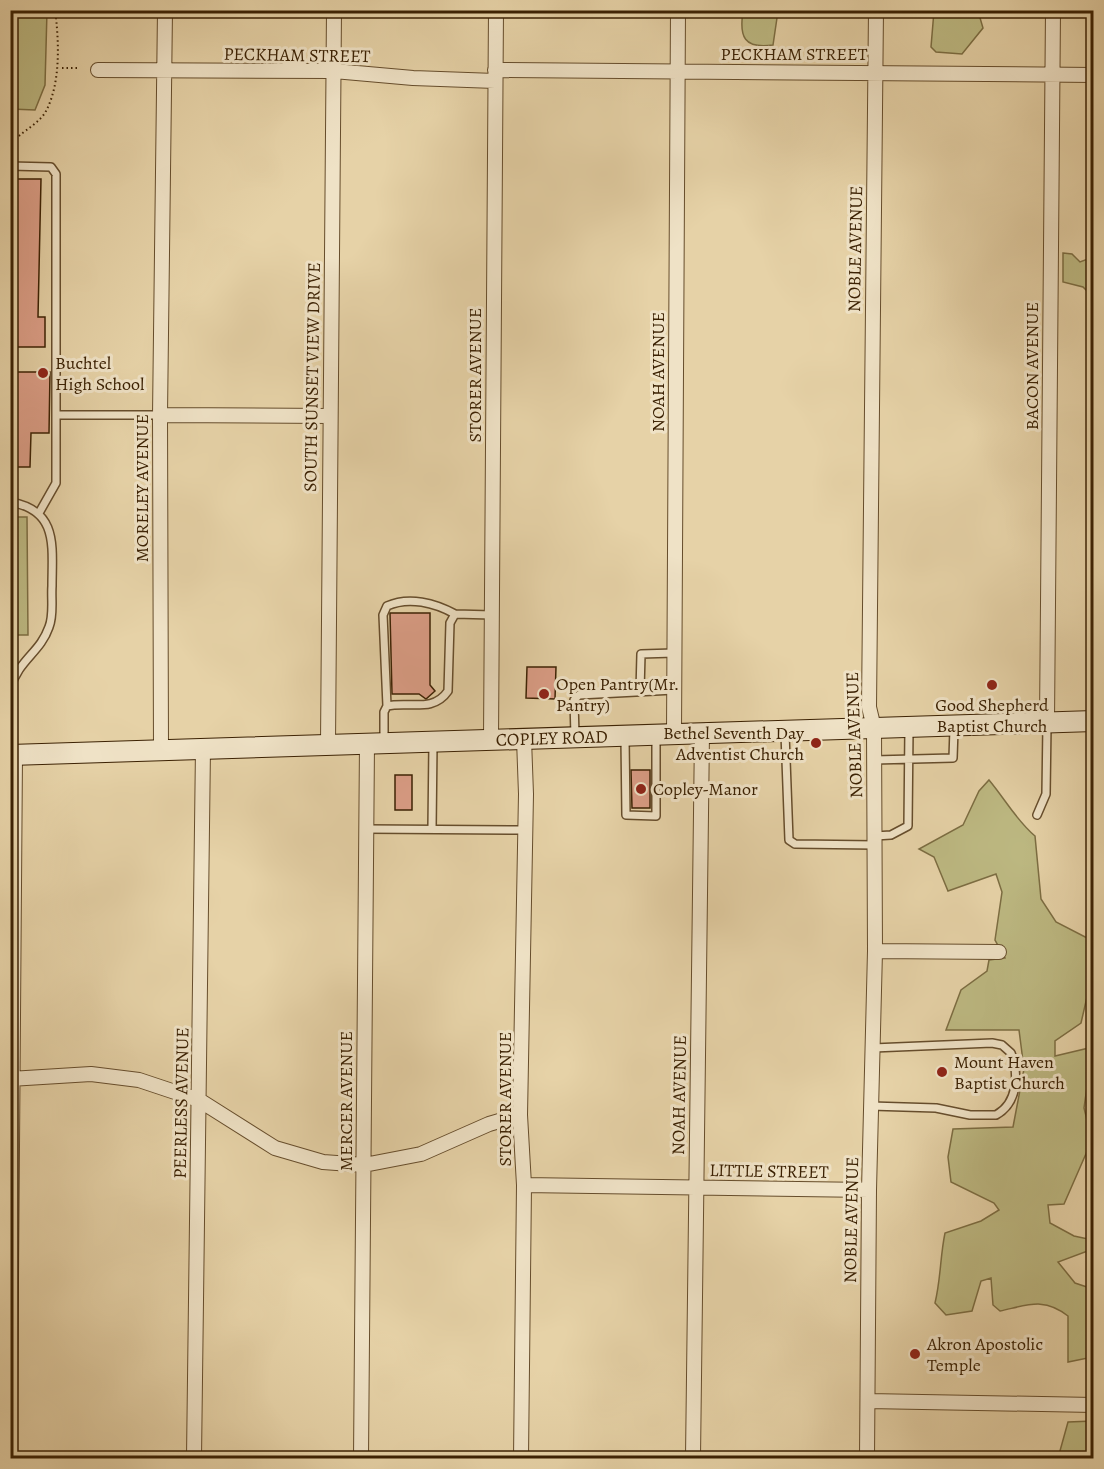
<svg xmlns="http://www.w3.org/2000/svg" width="1104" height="1469" font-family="Alegreya,serif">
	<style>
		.green { fill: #bdb982; stroke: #7c6d42; stroke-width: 1.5 }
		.building { fill: #dc9e87; stroke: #3b2103; stroke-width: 1.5 }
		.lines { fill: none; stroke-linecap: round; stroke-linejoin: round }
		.service-casing { stroke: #664d2c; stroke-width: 10 }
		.minor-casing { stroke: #664d2c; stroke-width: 16 }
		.secondary-casing { stroke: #3b2103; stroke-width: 22 }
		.path { stroke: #3b2103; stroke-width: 2; stroke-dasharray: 1.5 3; stroke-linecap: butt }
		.service { stroke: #efe2c6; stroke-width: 7 }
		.minor { stroke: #efe2c6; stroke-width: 14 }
		.secondary { stroke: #efe2c6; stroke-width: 20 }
		.poi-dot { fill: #8f2418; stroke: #efe2c6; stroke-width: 2 }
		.labels { text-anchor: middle; stroke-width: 6; stroke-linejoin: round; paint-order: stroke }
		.street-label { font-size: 18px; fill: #3b2103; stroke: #efe2c6 }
		.poi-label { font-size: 18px; fill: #3b2103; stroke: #efe2c6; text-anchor: start }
	</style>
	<rect width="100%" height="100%" fill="#e6d2a7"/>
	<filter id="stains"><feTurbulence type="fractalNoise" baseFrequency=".00333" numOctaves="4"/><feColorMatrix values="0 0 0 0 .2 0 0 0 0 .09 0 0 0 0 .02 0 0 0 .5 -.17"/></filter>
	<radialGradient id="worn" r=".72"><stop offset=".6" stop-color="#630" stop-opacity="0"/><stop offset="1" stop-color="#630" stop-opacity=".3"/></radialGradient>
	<!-- green -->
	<path class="green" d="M11,10L47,11L45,85L35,110L11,109Z
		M743,11H778L773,45C744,49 739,37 743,11Z
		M934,11H978L983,28L962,54L936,52L931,47Z
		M1063,253L1072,254L1080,262L1093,257V297L1083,287L1063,282Z
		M1093,363V406L1087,391Z
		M10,517H27L28,635H11Z
		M989,780C1005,799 1016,820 1035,836L1041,899L1056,922L1093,941V971L1081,1023L1055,1041V1056L1093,1047V1077L1087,1087L1084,1108L1092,1140L1064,1204L1048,1205L1050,1223L1074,1236L1093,1240V1249L1058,1262L1075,1283L1093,1289V1357L1068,1362V1316C1044,1297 1028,1305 1000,1311L993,1305L991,1278L981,1281L972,1311L946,1315L935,1303C941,1278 940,1257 945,1233L981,1221L999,1210L994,1203L951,1182L948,1157L953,1129L1013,1127L1024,1069L1019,1030H946L961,990L987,971L989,960L1005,958L995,940L1002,892L996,874L948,891L934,857L919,849L963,825L979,791Z
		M1093,1421V1449L1084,1458H1058L1068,1422Z"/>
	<!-- building -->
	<path class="building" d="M10,179H41L38,317H45V347H10Z
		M10,372H50L49,433H31L30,467H10Z
		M390,613H430V685L435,691L426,699L419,694H392Z
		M527,667H556L555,699L526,698Z
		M631,770H650V808H632Z
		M395,775H412V810H395Z"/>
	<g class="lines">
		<defs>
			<path id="service" d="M10,166L51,167L56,174V483L39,513
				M56,415H160
				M10,502C59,510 52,547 52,586C51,599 54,615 49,627C40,653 19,659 10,689
				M640,691L641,654L674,653
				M387,706L383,615L387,606C409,596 435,603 455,614
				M785,733L789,840L795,844L875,845
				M10,734L15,752
				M575,736L574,700L579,695L674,690
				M625,738L626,815L656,816V736
				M384,741V712L387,706C409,701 433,713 448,691L450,623L455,614L492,615
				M874,760L953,758L954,729
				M1037,815L1046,794L1047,725
				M366,829L526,830
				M432,829L433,744
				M875,836L891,835L908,826L909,729
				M871,1106L936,1108L970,1115H996C1018,1103 1019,1074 1011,1053L1002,1045L992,1043L873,1048"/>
			<path id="minor" d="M98,70L334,71L413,78L495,81
				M495,70L1094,75
				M160,415L330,416
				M1047,722L1053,10
				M674,733L678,10
				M491,739L496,10
				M328,744L334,10
				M161,749L160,415L165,10
				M875,951L999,952
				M10,1079L91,1074L139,1080L199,1100L275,1148L323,1162L364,1165L421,1154L489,1124L520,1115
				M524,1185L869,1190
				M868,1401L1094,1405
				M10,1408L15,755
				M194,1458L203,748
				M361,1458L367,744
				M521,1458L524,1185L520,1115L526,794L524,739
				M693,1458L702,733
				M867,1458L869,1190L875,951L874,728L869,707L876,10"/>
			<g id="secondary">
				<path id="s1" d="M10,755L1094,721"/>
			</g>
		</defs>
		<!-- service casing -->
		<use href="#service" class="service-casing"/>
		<!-- minor casing -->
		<use href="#minor" class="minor-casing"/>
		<!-- secondary casing -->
		<use href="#secondary" class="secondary-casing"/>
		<!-- path -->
		<path class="path" d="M62,68H77
			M10,136H19C27,129 41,121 46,111C61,83 59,40 55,10"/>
		<!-- service -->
		<use href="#service" class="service"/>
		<!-- minor -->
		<use href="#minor" class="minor"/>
		<!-- secondary -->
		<use href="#secondary" class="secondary"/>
	</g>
	<!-- markers -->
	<g class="poi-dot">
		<circle cx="43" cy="373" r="6"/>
		<circle cx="992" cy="685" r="6"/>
		<circle cx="544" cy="694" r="6"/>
		<circle cx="816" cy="743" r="6"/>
		<circle cx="641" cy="789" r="6"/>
		<circle cx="942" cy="1072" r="6"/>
		<circle cx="915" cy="1354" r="6"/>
	</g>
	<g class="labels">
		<!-- street labels -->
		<g class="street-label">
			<text x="794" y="60">PECKHAM STREET</text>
			<text transform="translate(297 55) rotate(1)" y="6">PECKHAM STREET</text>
			<text transform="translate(855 249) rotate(-89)" y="6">NOBLE AVENUE</text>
			<text transform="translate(1032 366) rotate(-90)" y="6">BACON AVENUE</text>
			<text transform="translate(658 372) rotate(-90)" y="6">NOAH AVENUE</text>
			<text transform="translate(475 375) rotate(-90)" y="6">STORER AVENUE</text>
			<text transform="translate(312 377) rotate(-89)" y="6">SOUTH SUNSET VIEW DRIVE</text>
			<text transform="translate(142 488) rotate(-90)" y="6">MORELEY AVENUE</text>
			<text transform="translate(854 735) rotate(-92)" y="6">NOBLE AVENUE</text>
			<text dy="6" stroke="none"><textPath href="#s1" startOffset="542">COPLEY ROAD</textPath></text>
			<text transform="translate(679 1095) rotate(-89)" y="6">NOAH AVENUE</text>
			<text transform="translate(505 1099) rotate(-90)" y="6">STORER AVENUE</text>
			<text transform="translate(346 1101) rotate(-90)" y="6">MERCER AVENUE</text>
			<text transform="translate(181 1103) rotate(-89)" y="6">PEERLESS AVENUE</text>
			<text transform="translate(769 1171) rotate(1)" y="6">LITTLE STREET</text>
			<text transform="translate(851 1220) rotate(-89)" y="6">NOBLE AVENUE</text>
		</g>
		<!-- poi labels -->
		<g class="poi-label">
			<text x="55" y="369">Buchtel<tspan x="55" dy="21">High School</tspan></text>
			<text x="556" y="690">Open Pantry(Mr.<tspan x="556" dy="21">Pantry)</tspan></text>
			<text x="992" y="711" text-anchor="middle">Good Shepherd<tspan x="992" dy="21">Baptist Church</tspan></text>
			<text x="804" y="739" text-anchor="end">Bethel Seventh Day<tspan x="804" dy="21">Adventist Church</tspan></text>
			<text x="653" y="795">Copley-Manor</text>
			<text x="954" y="1068">Mount Haven<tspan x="954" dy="21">Baptist Church</tspan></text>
			<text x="927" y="1350">Akron Apostolic<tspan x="927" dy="21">Temple</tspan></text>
		</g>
	</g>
	<!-- margin -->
	<rect width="1104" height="1469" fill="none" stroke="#e6d2a7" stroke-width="36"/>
	<rect x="12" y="12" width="1080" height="1445" fill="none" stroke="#3b2103" stroke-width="3"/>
	<rect x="18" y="18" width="1068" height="1433" fill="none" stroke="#3b2103" stroke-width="1.5"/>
	<rect width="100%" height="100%" filter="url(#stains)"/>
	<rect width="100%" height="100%" fill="url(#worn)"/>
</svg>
